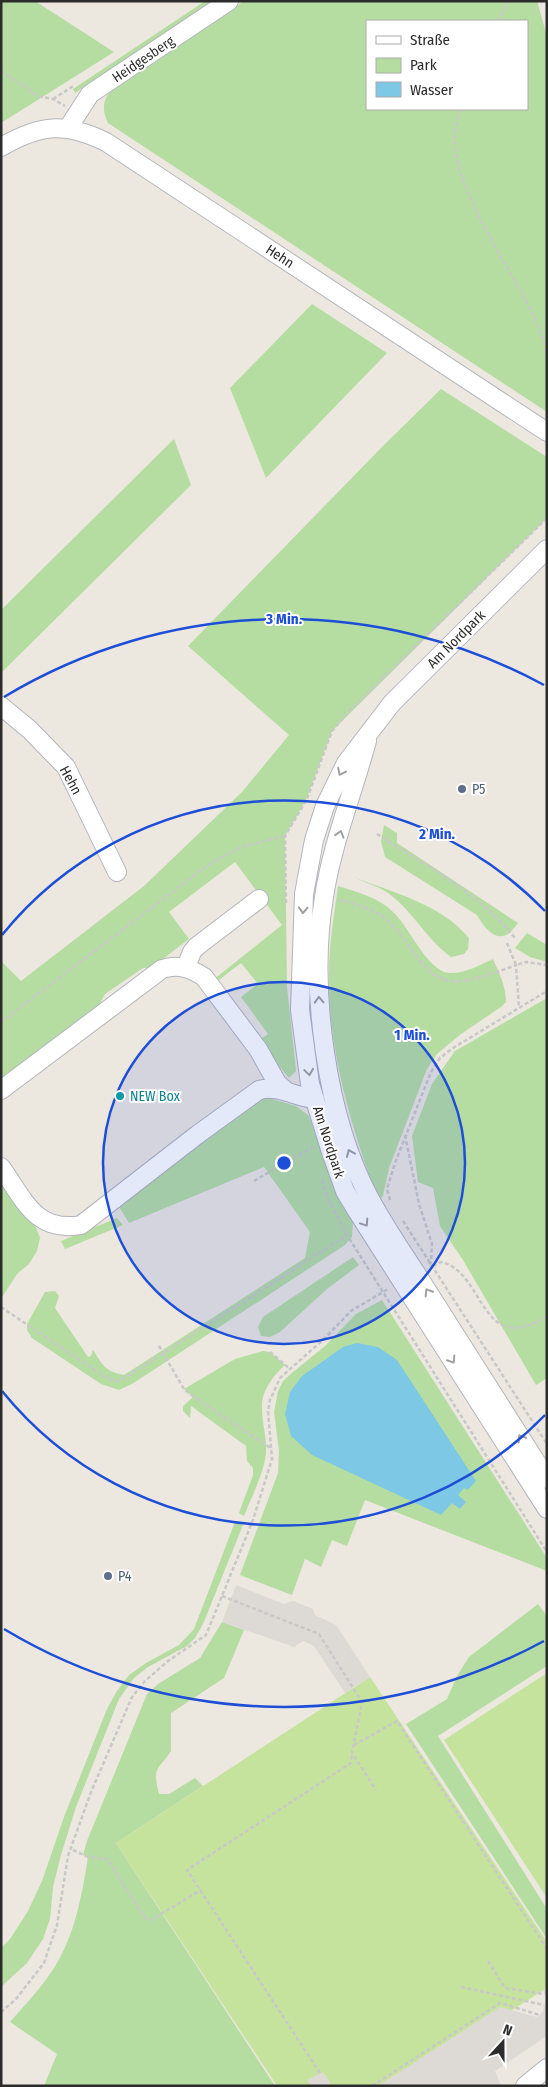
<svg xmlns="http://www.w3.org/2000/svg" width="548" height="2087" font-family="'Fira Sans Condensed',sans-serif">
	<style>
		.green { fill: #b6dda1; fill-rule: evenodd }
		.pitch { fill: #c6e39e }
		.plaza { fill: #dddad6 }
		.water { fill: #7dc8e4 }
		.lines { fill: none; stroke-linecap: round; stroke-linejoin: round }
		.minor-casing { stroke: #b3b5be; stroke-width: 20 }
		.path { stroke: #c8c8c8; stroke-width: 2.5; stroke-dasharray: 4 2.5; stroke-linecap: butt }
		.minor { stroke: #fff; stroke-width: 18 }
		.oneway { stroke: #a0a0a0 }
		.ring { fill: none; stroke: #1d4ed8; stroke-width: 2.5 }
		.service-dot { fill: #5c6f8a; stroke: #fff; stroke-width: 2 }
		.culture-dot { fill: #0f9aa8; stroke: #fff; stroke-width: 2 }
		.labels { text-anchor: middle; stroke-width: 4; stroke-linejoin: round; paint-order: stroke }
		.street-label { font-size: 14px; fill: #2c2c2c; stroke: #fff }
		.service-label { font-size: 14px; fill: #4e5e75; stroke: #fff; text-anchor: start }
		.culture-label { font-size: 14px; fill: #0d838f; stroke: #fff; text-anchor: start }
		.centre { fill: #1d4ed8; stroke: #fff; stroke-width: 2.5 }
		.ring-label { font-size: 15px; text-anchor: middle; font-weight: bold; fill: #1d4ed8; stroke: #fff; stroke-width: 4; stroke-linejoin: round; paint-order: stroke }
	</style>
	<rect width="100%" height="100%" fill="#ece7df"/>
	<!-- green -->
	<path class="green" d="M1,1H35L114,52L1,123Z
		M205,1H212L75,93L73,89Z
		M244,1H537L547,36V412L108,123C102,111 102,99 112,90ZM367,21H527V109H367Z
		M312,304L387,353L266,478L230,388Z
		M441,389L547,457V518L332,731L306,800L285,836L287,987L296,1071L289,1078L258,1041L268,1034L241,997L258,984L241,963L215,983L213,980L282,925L235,862L169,912L189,939L151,968H143L105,994L98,1007L1,1083V961L21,981L144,886L242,792L289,735L188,646L382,447Z
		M174,439L191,485L1,673V610Z
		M384,825L397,833V843L518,923C515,927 511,933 506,935C493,941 482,924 477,915L385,857L381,841Z
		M353,877C392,892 441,904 469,938L468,949L464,954L451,957C426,939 413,911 388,893C378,886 364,882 353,877Z
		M338,886C357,892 378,897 393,912C409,926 427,971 449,973C464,974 480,965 493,959C499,973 506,986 506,1002L501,1007L461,1034L437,1054L427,1069L389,1168L383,1196L378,1201C352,1127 328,1053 329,974C329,944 334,915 338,886Z
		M527,933L547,945V962L530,957L515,948Z
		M547,998V1378L536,1385L463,1260L440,1226L433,1188L418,1182L412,1136L432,1084L443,1068L455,1051Z
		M265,1097L296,1106L309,1116L325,1161L353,1221L352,1237L345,1245L132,1384L119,1390L101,1384L32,1338L27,1330V1324L45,1292L55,1291L59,1296L55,1308L88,1357L91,1356L93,1350C103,1365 104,1371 124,1375L305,1258L310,1232L264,1167L129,1223L118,1205L250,1105Z
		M1,1179L35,1225L40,1238L37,1251L29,1264L17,1274L1,1299Z
		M117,1218L123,1225L65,1249L61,1241Z
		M353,1257L359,1265L327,1289L280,1332L270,1337L261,1336L258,1327L263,1317Z
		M382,1300L547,1558V1571L365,1500L347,1546L332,1540L321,1567L305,1559L292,1595L240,1575L278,1473L279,1451L274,1412L278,1391L283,1381L292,1373L325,1346L356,1314Z
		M263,1351L270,1352L285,1365C274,1375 261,1391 262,1408C262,1423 267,1438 266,1454C263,1475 252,1496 244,1516L239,1513L253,1475V1468L247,1461L246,1446L191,1406L190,1418L183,1411V1406L193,1397L184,1389L235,1359Z
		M235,1522L243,1525L203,1624L195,1638L187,1646L148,1667L134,1678L119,1699L76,1807L61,1855L53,1887L50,1919L43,1939L27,1963L1,1987V1948L10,1939L28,1911L42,1881L64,1817L107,1709L117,1691L129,1675L146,1663L179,1645L194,1629Z
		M538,1604L547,1616V1666L438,1736L547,1909V1939L406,1724L447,1699L457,1676L469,1657Z
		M222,1622L244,1630L224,1678L171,1713V1751C158,1771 152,1766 159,1794H169L195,1778L203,1786L116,1843L275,2086H44L57,2054L10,2022C25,2005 42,1987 54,1968C75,1935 82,1895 88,1857L83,1855L87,1841L147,1694L158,1684L200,1658Z"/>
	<!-- pitch -->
	<path class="pitch" d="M547,1673V1898L444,1740Z
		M370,1677L547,1942V1988L392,2086H277L116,1843Z"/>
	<!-- plaza -->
	<path class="plaza" d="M236,1585L284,1604L293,1601L313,1609L315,1615L336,1625L370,1677L345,1693L314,1646L303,1641L294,1647L222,1622Z
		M547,1988V2036L495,2071L501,2086H378L500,2007L537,2017L543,2011L546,1998L543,1991Z
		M323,2072L332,2086H311L307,2080Z"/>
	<!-- water -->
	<path class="water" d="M357,1343L378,1347L397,1360L476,1481L468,1490L464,1488L458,1495L466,1502L460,1509L452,1503L441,1515L312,1455L291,1436L285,1414L290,1392L302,1376L343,1347Z"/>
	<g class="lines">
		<defs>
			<path id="minor" d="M68,128L90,94L229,1
				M1,147C41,124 65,122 106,142L547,432
				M547,549L392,703L346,763L325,806L314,840L304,894L300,1010L310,1084L331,1152L345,1191L357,1211L547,1509
				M1,706L30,730L66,767L117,872
				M367,741C353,793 332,844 324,897C309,989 326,1117 370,1199C384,1225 400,1249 416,1273L547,1479
				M186,967L192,952L196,947L259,899
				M1,1090L162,969C178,964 190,968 204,977L258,1049L277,1083L287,1092
				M1,1167C24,1199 35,1233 81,1225L197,1135L259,1090C279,1085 295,1097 315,1099
				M525,2086L547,2068"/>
		</defs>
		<!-- minor casing -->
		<use href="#minor" class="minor-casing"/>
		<!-- path -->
		<path class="path" d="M498,21L509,1
			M1,71L38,96L53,99L65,106
			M53,99L75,85
			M460,109C458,119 454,132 455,143C456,187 501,255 522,294C533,314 544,335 547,358
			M377,834C425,865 479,893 515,938
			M339,900C353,903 370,908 382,916C406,932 419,976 450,981C467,984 500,971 516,965L519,1008
			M286,903L285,836L307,799L332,731L350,710L547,518
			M507,943L516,965L526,962L547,965
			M1,1022L208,865L241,847L285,836
			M405,1135L419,1204L432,1244L431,1262L429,1264
			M322,1180L328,1199L347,1235L547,1552
			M254,1181L313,1147
			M390,1200L387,1189L395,1163L431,1072L440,1058L453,1048L547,991
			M403,1221L547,1444
			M433,1266L441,1262C486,1272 479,1359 547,1316
			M1,1307L102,1375L116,1381L123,1379L347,1235
			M159,1346L184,1389L194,1397L272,1449
			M270,1352L290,1369
			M222,1596L319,1634L362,1702L352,1753L376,1790
			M354,1745L397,1721L547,1949
			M73,1850L88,1857L107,1859L145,1918L151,1920L201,1890
			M488,1961L505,1988L544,1994
			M461,1987L544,2005
			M1,2012L16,1999L44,1963L57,1925L68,1856L91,1792L132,1697L145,1681L168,1661L206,1635L253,1520L272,1459L268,1411L270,1400L280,1378L325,1338L351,1311L388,1289
			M320,2073L187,1870L351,1763L352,1753
			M372,2086L500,2003L540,2015"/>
		<!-- minor -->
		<use href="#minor" class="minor"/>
	</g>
	<!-- one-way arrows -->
	<defs><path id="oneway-chevron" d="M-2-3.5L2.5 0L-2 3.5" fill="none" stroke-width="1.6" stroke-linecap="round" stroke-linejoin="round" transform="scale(1.25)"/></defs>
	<g class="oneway">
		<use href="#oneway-chevron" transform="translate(341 772) rotate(116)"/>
		<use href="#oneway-chevron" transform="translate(340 834) rotate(-73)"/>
		<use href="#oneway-chevron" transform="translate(303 910) rotate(93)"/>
		<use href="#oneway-chevron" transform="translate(319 1000) rotate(-92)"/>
		<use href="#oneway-chevron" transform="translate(309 1072) rotate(82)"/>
		<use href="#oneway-chevron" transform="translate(350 1153) rotate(-113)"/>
		<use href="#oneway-chevron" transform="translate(365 1223) rotate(56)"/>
		<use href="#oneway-chevron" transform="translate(428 1292) rotate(-122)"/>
		<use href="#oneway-chevron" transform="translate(452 1360) rotate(57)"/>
		<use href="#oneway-chevron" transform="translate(521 1438) rotate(-122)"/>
	</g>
	<!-- distance rings -->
	<circle cx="284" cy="1163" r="181" fill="#1d4ed8" fill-opacity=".12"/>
	<g class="ring">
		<circle cx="284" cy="1163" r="181"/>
		<path d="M545 1415A363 363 0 0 1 2 1391M2 935A363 363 0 0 1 545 911"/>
		<path d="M544 1641A544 544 0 0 1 4 1629M4 697A544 544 0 0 1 544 685"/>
	</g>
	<!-- markers -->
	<g class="service-dot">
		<circle cx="462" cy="789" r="5"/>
		<circle cx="108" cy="1576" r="5"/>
	</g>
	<circle class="culture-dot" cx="120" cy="1096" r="5"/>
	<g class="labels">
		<!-- street labels -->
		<g class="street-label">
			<text transform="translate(143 59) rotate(-34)" y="5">Heidgesberg</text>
			<text transform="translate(280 256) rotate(33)" y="5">Hehn</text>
			<text transform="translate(456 639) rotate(-45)" y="5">Am Nordpark</text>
			<text transform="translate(71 780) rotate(61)" y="5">Hehn</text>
			<text transform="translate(329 1142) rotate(72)" y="5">Am Nordpark</text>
		</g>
		<!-- service labels -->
		<g class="service-label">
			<text x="472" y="794">P5</text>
			<text x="118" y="1581">P4</text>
		</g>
		<!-- culture labels -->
		<g class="culture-label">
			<text x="130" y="1101">NEW Box</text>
		</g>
	</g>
	<circle cx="284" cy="1163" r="8" class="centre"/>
	<g class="ring-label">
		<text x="284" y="624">3 Min.</text>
		<text x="437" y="839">2 Min.</text>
		<text x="412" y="1040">1 Min.</text>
	</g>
	<!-- border -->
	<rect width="548" height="2087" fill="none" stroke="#2c2c2c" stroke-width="5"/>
	<!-- legend -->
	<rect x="366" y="20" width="162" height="90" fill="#ffffff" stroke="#ababab"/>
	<rect x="376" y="36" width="25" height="8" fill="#ffffff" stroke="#ababab"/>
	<text x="410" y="45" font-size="15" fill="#2c2c2c">Straße</text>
	<rect x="376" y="58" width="25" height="15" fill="#b6dda1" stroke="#ababab"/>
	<text x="410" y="70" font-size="15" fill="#2c2c2c">Park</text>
	<rect x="376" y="82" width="25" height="15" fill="#7dc8e4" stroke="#ababab"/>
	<text x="410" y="95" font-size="15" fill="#2c2c2c">Wasser</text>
	<!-- north arrow -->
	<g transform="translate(503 2042) rotate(21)" stroke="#ffffff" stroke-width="4" paint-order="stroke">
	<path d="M0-4L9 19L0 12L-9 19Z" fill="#2c2c2c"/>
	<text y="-8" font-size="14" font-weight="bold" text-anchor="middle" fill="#2c2c2c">N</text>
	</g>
</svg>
